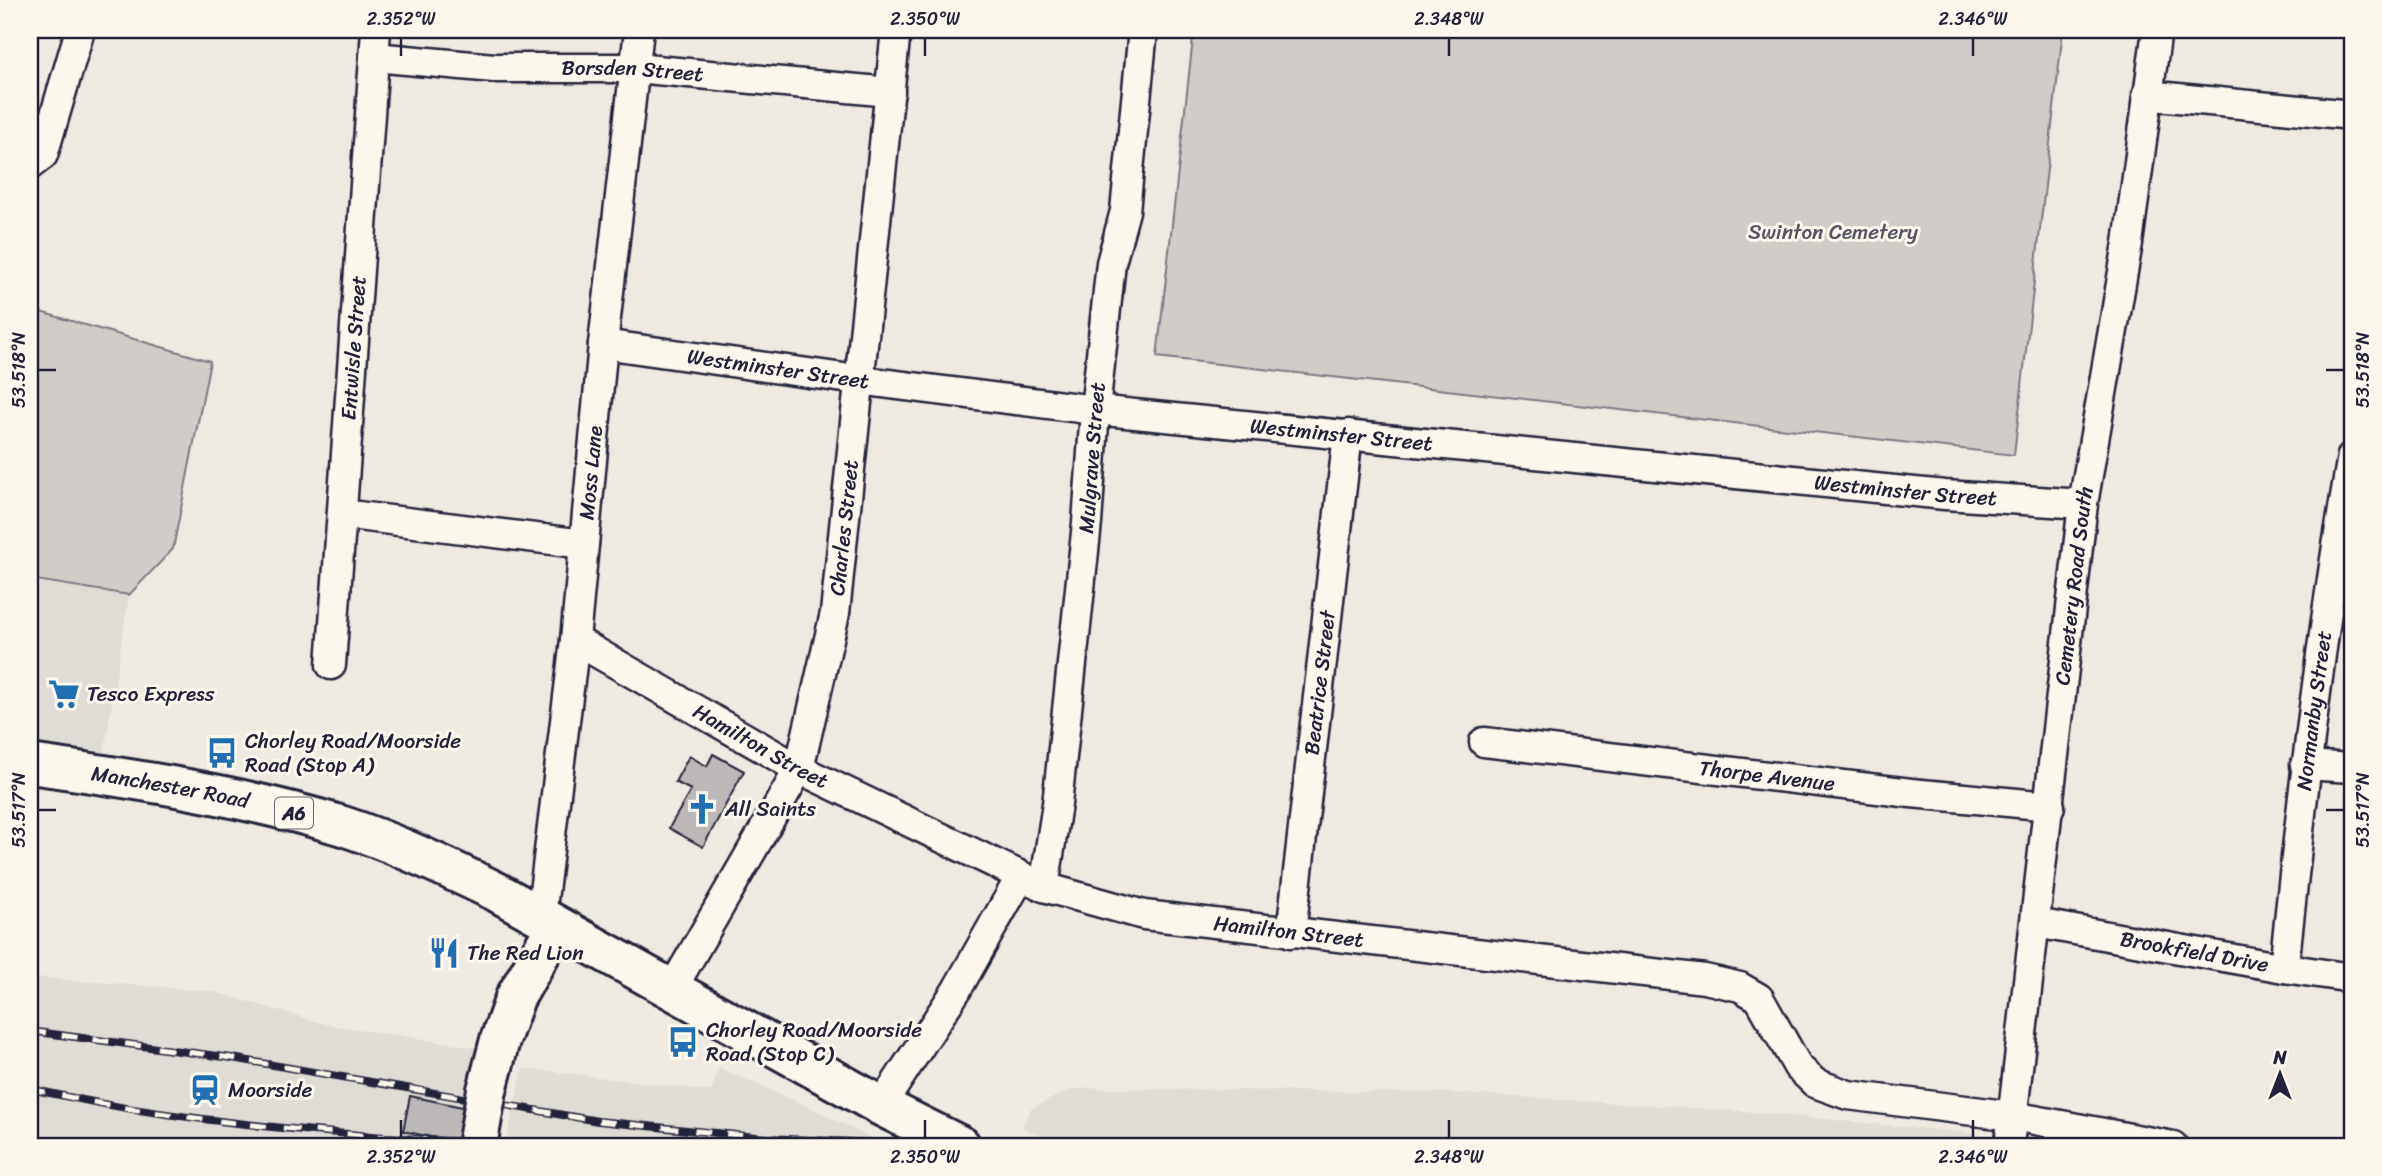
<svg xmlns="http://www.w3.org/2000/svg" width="2382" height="1176" font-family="Sriracha,sans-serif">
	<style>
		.built { fill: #dfdbd5 }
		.green { fill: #d0cdc9; stroke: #797882; stroke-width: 2 }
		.building { fill: #bcb8b8; stroke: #22223b; stroke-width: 2 }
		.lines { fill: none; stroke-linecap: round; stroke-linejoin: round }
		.street-casing { stroke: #22223b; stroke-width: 33 }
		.secondary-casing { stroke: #22223b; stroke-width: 44 }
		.primary-casing { stroke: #22223b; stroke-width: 44 }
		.street { stroke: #fbf7ec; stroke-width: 28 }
		.secondary { stroke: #fbf7ec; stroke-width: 38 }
		.primary { stroke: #fbf7ec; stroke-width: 38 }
		.rail-casing { stroke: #22223b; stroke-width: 8 }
		.rail { stroke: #fbf7ec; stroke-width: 5; stroke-dasharray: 16; stroke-linecap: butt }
		.secondary-bridge-casing { stroke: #22223b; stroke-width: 44; stroke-linecap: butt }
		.secondary-bridge { stroke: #fbf7ec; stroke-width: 38 }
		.ticks { fill: none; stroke: #22223b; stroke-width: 2.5 }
		.labels { text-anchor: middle; stroke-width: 6; stroke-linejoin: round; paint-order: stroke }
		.shield { fill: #fbf7ec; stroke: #636270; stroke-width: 2 }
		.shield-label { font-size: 19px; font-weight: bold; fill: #22223b }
		.street-label { font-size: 21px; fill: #22223b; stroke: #fbf7ec }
		.park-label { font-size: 21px; fill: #565566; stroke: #fbf7ec }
		.poi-label { font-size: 21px; fill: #22223b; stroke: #fbf7ec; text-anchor: start }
		.neatline { fill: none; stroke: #22223b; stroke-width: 2.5 }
		.ticks-label { font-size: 18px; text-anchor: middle; fill: #22223b }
	</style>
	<rect width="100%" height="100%" fill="#eeeae2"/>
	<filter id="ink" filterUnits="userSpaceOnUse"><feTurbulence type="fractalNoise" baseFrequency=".0143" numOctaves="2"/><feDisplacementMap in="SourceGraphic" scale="14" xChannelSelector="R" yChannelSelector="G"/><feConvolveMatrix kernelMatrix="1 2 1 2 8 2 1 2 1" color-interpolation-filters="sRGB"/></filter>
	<g filter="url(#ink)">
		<!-- built -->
		<path class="built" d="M30,579L129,595L102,766L30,753Z
			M30,977L211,991L329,1025L480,1048L459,1146H30Z
			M523,1068L711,1091L719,1068L805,1105L887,1146H505Z
			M1088,1088L1451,1093L1743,1111L1988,1135L1986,1146H1061L1022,1127L1031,1109L1069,1090Z"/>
		<!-- green -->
		<path class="green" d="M1194,30H2063L2014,455L1157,357Z
			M30,309L210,361L173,549L129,595L30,579Z"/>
		<!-- building -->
		<path class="building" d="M713,754L744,771L703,847L669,828L691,790L675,782L689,756L707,766Z
			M410,1096L467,1108L459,1143L403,1131Z"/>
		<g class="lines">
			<defs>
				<g id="street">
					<path id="s1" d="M374,57L494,68H635L890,92"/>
					<path d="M2147,95L2352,115"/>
					<path d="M30,165L43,155L80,30"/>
					<path id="s2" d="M603,344L858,380L1095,410L1945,495L2083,504"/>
					<path d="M342,514L584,544"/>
					<path id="s3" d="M575,640L799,769L1044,887L1144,915L1705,979L1740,987L1759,998L1798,1067L1815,1083L1848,1095L2013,1116L2173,1146"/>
					<path id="s4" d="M331,665L376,30"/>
					<path id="s5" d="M1484,742L1911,793L2050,806"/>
					<path d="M2305,765L2352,768"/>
					<path id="s6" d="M1044,887L1057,804L1087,523L1095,410L1111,263L1125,211L1143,30"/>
					<path id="s7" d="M541,916L575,640L603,344L639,30"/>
					<path id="s8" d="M2036,923L2284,968L2352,978"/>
					<path id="s9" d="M1291,933L1348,434"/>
					<path id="s10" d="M2284,968C2302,796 2322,626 2352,456"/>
					<path id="s11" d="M672,989L799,769L835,613L896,30"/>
					<path d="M881,1106L956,991L1021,876"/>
					<path id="s12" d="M2009,1146L2083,504L2128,243L2157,30"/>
				</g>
				<path id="secondary" d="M487,1090L500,1040L515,998L556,926"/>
				<g id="primary">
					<path id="s13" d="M30,764C135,779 241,795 343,826C395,843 446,867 495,891L881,1106L961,1146"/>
				</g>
			</defs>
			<!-- street casing -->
			<use href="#street" class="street-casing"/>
			<!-- secondary casing -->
			<use href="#secondary" class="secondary-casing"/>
			<!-- primary casing -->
			<use href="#primary" class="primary-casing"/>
			<!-- street -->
			<use href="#street" class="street"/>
			<!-- secondary -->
			<use href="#secondary" class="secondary"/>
			<!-- primary -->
			<use href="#primary" class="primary"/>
			<defs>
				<path id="rail" d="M30,1031L232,1058L598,1121L766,1138L939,1146
					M30,1089C66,1096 103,1105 139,1110C269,1130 401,1139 532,1146"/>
			</defs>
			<!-- rail casing -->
			<use href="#rail" class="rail-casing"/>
			<!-- rail -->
			<use href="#rail" class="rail"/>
			<defs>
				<path id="secondary-bridge" d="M477,1146L487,1090"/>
			</defs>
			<!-- secondary-bridge casing -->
			<use href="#secondary-bridge" class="secondary-bridge-casing"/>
			<!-- secondary-bridge -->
			<use href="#secondary-bridge" class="secondary-bridge"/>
		</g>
	</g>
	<!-- ticks -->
	<path class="ticks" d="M401,38V56M925,38V56M1449,38V56M1973,38V56M38,370H56M2326,370H2344M38,810H56M2326,810H2344M401,1120V1138M925,1120V1138M1449,1120V1138M1973,1120V1138"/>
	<!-- icons -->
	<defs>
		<symbol id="supermarket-bare" viewBox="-9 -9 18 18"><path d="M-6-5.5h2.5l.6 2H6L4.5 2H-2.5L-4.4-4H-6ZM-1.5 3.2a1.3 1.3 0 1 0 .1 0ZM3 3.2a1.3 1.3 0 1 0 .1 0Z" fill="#1f6fb2" stroke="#fbf7ec" stroke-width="2.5" paint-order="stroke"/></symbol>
		<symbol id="bus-bare" viewBox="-9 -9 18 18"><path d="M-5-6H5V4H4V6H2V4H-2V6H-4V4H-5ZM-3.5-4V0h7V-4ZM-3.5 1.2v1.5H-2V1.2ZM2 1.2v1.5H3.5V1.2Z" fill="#1f6fb2" stroke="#fbf7ec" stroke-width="2.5" paint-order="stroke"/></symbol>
		<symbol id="church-bare" viewBox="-9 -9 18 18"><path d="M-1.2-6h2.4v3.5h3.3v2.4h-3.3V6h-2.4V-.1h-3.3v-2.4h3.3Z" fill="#1f6fb2" stroke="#fbf7ec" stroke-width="2.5" paint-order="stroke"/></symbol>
		<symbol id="restaurant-bare" viewBox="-9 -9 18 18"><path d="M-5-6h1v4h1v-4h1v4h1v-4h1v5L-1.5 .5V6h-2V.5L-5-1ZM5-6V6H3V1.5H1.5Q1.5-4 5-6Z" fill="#1f6fb2" stroke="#fbf7ec" stroke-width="2.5" paint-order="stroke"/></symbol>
		<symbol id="station-bare" viewBox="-9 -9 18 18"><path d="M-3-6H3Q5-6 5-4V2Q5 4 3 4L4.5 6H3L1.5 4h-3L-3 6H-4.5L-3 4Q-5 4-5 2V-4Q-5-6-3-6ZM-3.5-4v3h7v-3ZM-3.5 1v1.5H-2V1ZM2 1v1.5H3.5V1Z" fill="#1f6fb2" stroke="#fbf7ec" stroke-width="2.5" paint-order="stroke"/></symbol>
	</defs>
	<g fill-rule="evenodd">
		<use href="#supermarket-bare" x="42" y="672" width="44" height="44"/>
		<use href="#bus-bare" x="200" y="731" width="44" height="44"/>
		<use href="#church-bare" x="680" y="787" width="44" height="44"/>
		<use href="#restaurant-bare" x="422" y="931" width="44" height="44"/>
		<use href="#bus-bare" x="661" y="1020" width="44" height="44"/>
		<use href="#station-bare" x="183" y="1068" width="44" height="44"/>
	</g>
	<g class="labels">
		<!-- shield labels -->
		<rect class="shield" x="275" y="797.5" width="38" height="31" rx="5"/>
		<g class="shield-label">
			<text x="294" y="820">A6</text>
		</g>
		<!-- street labels -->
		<g class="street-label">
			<text dy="7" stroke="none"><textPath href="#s1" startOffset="259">Borsden Street</textPath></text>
			<text dy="7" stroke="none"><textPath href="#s4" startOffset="318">Entwisle Street</textPath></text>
			<text dy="7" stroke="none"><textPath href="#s2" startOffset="177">Westminster Street</textPath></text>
			<text dy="7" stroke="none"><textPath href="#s2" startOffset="744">Westminster Street</textPath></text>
			<text dy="7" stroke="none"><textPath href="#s6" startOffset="432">Mulgrave Street</textPath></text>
			<text dy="7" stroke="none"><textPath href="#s7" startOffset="446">Moss Lane</textPath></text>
			<text dy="7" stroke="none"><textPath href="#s2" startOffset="1311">Westminster Street</textPath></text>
			<text dy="7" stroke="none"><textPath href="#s11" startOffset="500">Charles Street</textPath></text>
			<text dy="7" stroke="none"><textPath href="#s12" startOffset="564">Cemetery Road South</textPath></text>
			<text dy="7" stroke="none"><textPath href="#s9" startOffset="252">Beatrice Street</textPath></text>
			<text dy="7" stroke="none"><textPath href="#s10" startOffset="259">Normanby Street</textPath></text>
			<text dy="7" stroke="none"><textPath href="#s3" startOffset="214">Hamilton Street</textPath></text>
			<text dy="7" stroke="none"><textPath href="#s5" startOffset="285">Thorpe Avenue</textPath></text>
			<text dy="7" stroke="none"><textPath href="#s13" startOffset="142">Manchester Road</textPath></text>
			<text dy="7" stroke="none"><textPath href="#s3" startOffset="780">Hamilton Street</textPath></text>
			<text dy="7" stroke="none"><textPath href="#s8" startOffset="161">Brookfield Drive</textPath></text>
		</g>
		<!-- park labels -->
		<g class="park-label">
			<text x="1833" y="239">Swinton Cemetery</text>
		</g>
		<!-- poi labels -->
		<g class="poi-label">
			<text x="87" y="701">Tesco Express</text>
			<text x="245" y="748">Chorley Road/Moorside<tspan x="245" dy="24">Road (Stop A)</tspan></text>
			<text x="725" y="816">All Saints</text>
			<text x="467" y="960">The Red Lion</text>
			<text x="706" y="1037">Chorley Road/Moorside<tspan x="706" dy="24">Road (Stop C)</tspan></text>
			<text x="228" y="1097">Moorside</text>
		</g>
	</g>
	<!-- margin -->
	<rect width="2382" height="1176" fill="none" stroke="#fbf7ec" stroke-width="77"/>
	<!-- north arrow -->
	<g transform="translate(2280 1074)" stroke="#fbf7ec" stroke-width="5" paint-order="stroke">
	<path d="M0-5L12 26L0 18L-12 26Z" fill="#22223b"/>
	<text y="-10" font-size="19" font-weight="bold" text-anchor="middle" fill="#22223b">N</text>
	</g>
	<rect x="38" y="38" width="2306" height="1100" class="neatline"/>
	<g class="ticks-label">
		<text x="401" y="25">2.352°W</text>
		<text x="925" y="25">2.350°W</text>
		<text x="1449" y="25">2.348°W</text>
		<text x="1973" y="25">2.346°W</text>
		<text transform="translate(19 370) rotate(-90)" y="6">53.518°N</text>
		<text transform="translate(2363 370) rotate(-90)" y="6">53.518°N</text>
		<text transform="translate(19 810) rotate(-90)" y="6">53.517°N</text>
		<text transform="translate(2363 810) rotate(-90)" y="6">53.517°N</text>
		<text x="401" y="1163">2.352°W</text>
		<text x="925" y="1163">2.350°W</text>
		<text x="1449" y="1163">2.348°W</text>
		<text x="1973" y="1163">2.346°W</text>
	</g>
</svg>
